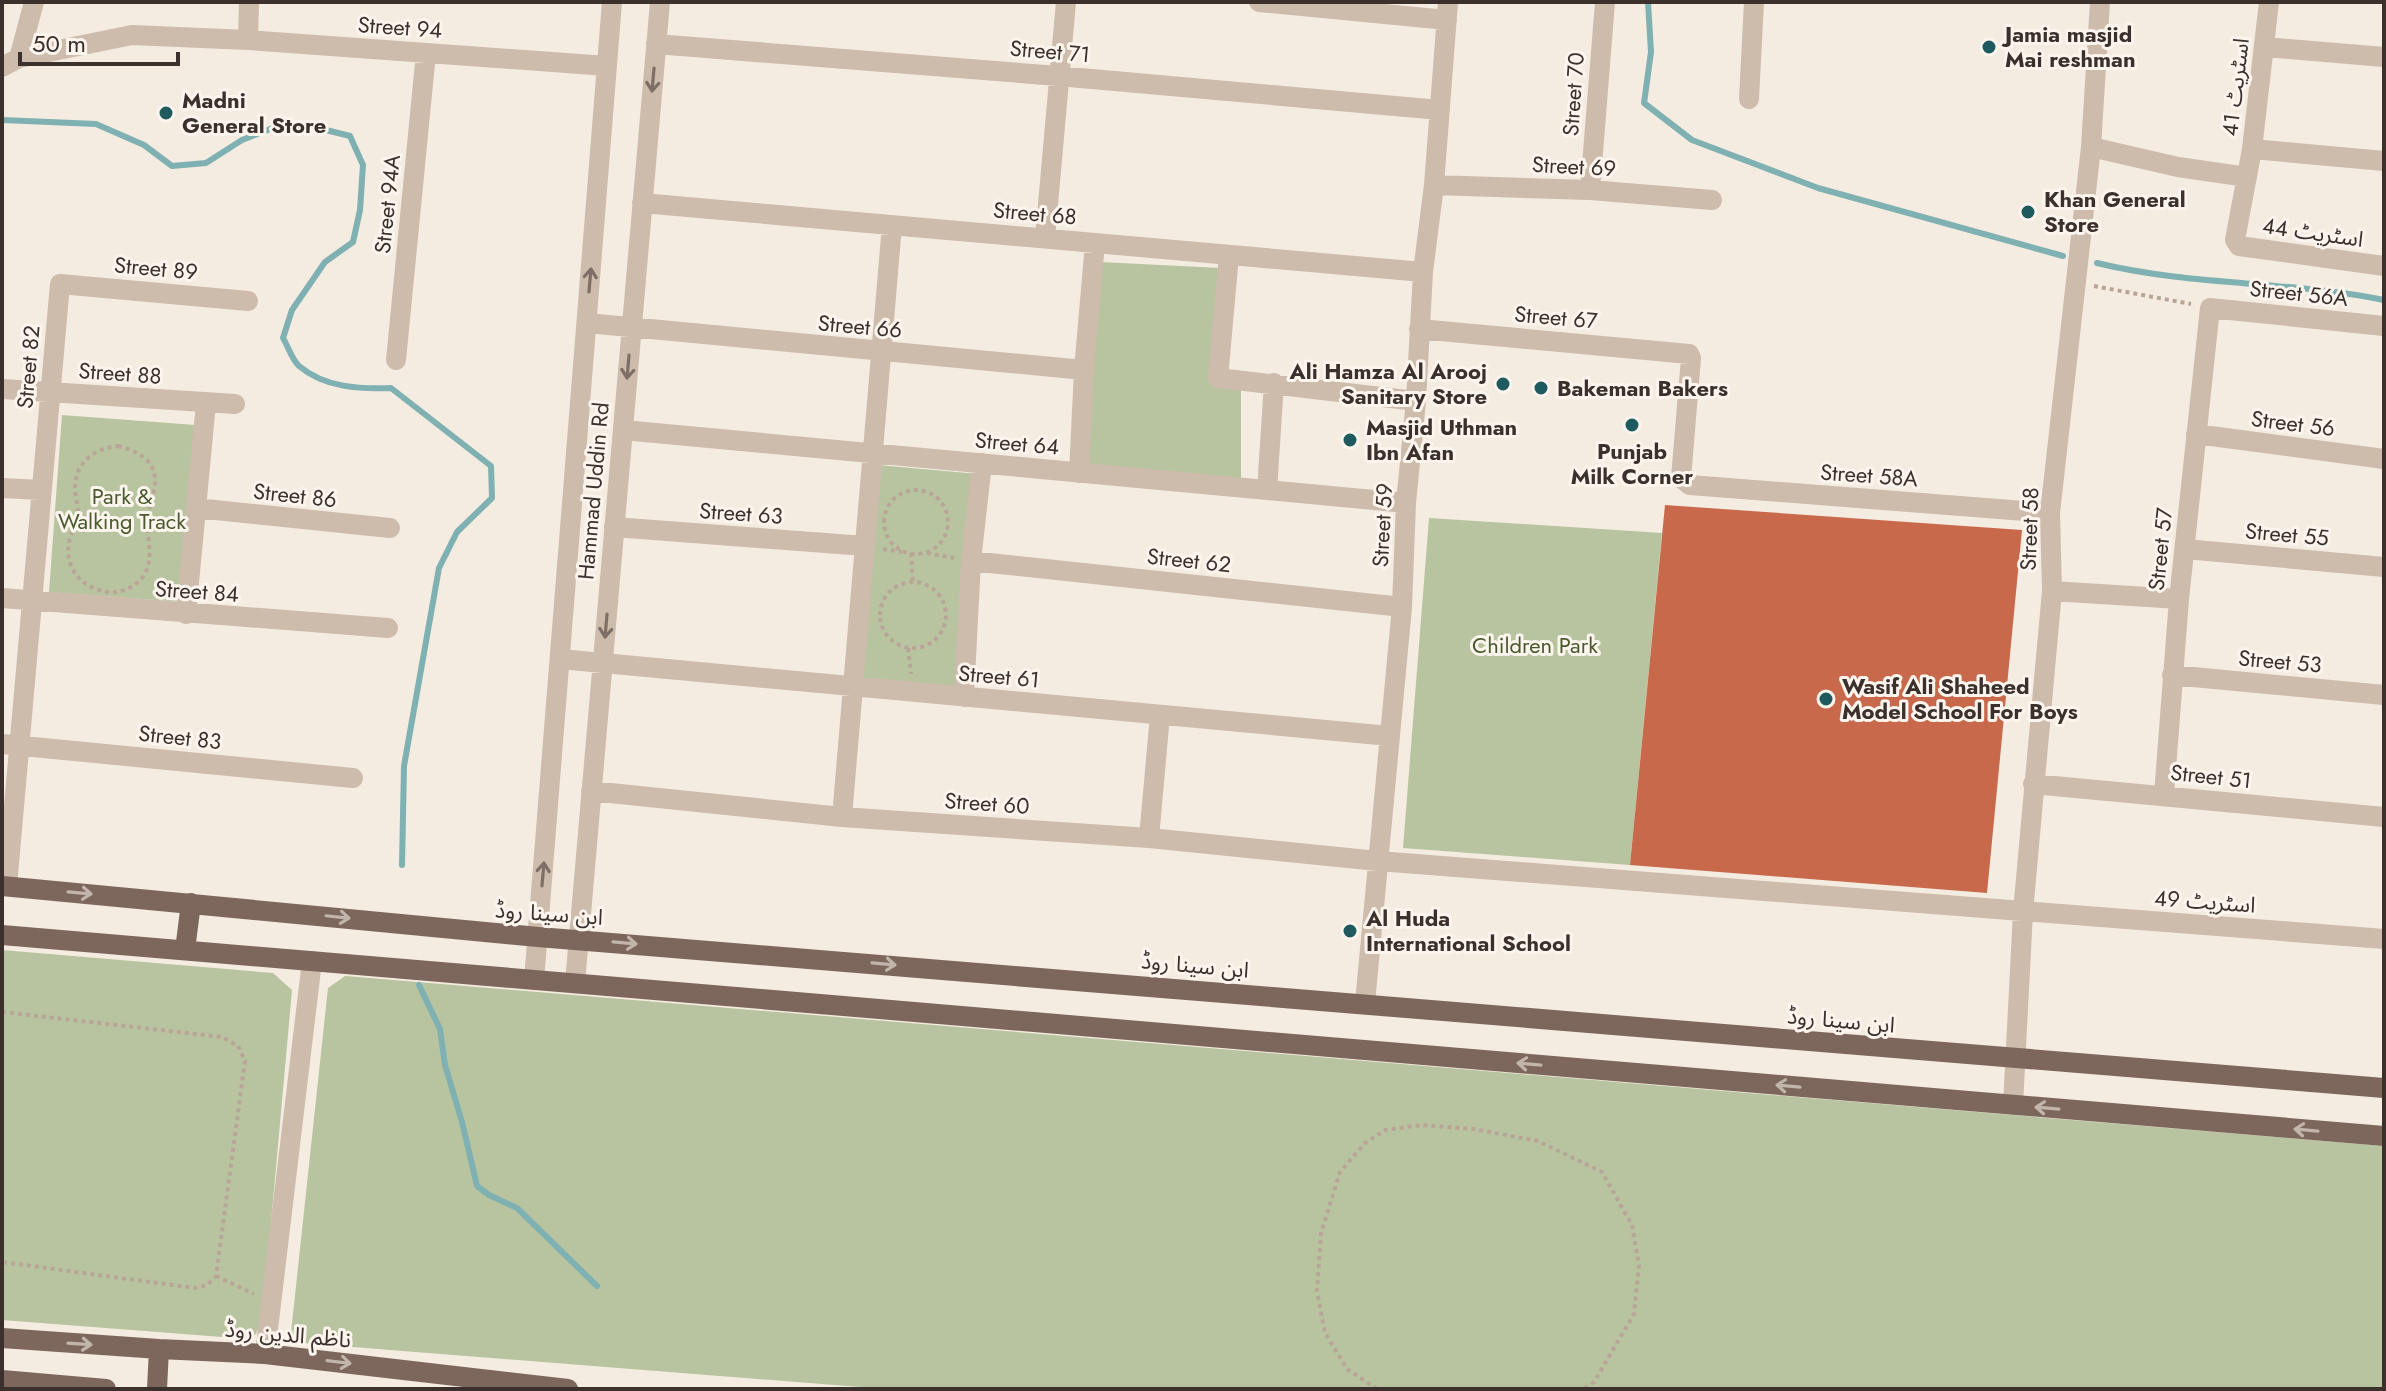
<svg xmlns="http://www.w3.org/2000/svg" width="2386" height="1391" font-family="Jost,'Noto Sans Arabic',sans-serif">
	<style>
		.green { fill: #b8c4a0 }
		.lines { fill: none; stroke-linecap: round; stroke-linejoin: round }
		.stream { stroke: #7fb0b2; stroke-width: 6 }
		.building { fill: #c8694b }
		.path { stroke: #b9a596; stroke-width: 4; stroke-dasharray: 4 4; stroke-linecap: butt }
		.minor { stroke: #cdbbac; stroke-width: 20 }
		.major { stroke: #7d675c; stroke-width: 20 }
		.oneway { stroke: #7d6f65 }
		.oneway2 { stroke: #c2b5ac }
		.poi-dot { fill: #1f5a5e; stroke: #fbf5ee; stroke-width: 3 }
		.labels { text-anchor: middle; stroke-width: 6; stroke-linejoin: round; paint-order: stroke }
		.street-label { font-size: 22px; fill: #3b302b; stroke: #fbf5ee }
		.poi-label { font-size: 22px; font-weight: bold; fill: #3b302b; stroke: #fbf5ee; text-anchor: start }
		.park-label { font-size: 22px; fill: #4a5a2e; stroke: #fbf5ee }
	</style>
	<rect width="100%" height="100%" fill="#f4ebe1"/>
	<!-- green -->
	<path class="green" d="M1100,262L1221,268L1213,382L1241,389V480L1086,466Z
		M62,415L195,425L182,602L49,592Z
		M878,465L978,474L957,691L857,682Z
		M1429,518L1662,533L1630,865L1403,848Z
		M2,950L273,973L292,990L262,1323L255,1335L235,1338L2,1320Z
		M345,976L2384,1146V1389H885L290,1342L328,988Z"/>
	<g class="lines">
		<!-- stream -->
		<path class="stream" d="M1648,2L1651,52L1644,103L1692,140L1818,188L2063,256
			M2,120L96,124L144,145L172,166L206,163L242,140L283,124L318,128L350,136L363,165L360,210L353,242L325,262L292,310L283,338C288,346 292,360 299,366C325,388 360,389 391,388L491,466L492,498L457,532L439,568L404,766L402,865
			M2097,263C2191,286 2290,281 2384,300
			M419,985L440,1029L445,1065L462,1122L477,1186L489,1195L517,1208L597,1286"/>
	</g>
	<!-- building -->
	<path class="building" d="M1665,505L2022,530L1987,893L1630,865Z"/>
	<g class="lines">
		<!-- path -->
		<path class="path" d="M2094,286L2191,304
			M118,446C130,449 143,454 150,464C162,481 149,501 148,518C146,544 159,568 133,586C126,590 118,593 110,592C83,590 64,569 69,542C71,532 77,523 78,512C78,504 75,496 75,488C75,462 95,448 118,446Z
			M884 522a32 32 0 1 1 64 0a32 32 0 1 1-64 0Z
			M883,549L902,552
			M911,553L913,582
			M927,553L954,558
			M880 615a33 33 0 1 1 66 0a33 33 0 1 1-66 0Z
			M908,648L911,674
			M2,1012L222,1037L238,1046L245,1061L216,1276L207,1285L195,1288L2,1262
			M216,1276L254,1294
			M1377,1389L1347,1369L1325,1333L1317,1291L1321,1233L1340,1172L1365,1143L1385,1130L1421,1125L1474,1129L1538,1141L1602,1172L1632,1225L1639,1266L1634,1314L1594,1382L1583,1389"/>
		<!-- minor -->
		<path class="minor" d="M1259,2L1447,20
			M2269,2L2252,149L2235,240L2239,246L2384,266
			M248,40L249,2
			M656,44L1058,76L1440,110
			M2265,47L2384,57
			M19,58L34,2
			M2,67L19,58L132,35L248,40L607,66
			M1749,99L1754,2
			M2091,147L2178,167L2247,177
			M2252,149L2384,161
			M1434,185L1590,190L1712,200
			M1590,190L1605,2
			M642,203L1423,272
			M1045,238L1066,2
			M1229,255L1218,378L1416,401
			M587,323L1084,370
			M1419,329L1689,354L1691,358L1681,478L1690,485L2050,513
			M396,360L426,53
			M2,389L235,404
			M623,430L1406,503
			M2196,434L2384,459
			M1079,473L1084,370L1095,243
			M2,488L41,490
			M1267,490L1274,383
			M196,508L390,528
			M614,527L865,546
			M2185,549L2384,567
			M971,561L1402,607
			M2052,591L2179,599
			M2,598L388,628
			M186,614L206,403
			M560,659L1390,736
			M2172,675L2384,695
			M964,697L971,561L982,463
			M2,744L353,778
			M2033,784L2384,817
			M591,791L842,817L1149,838L1378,861L2384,939
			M2164,795L2179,599L2210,308L2384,326
			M842,817L892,225
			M1149,838L1160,715
			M7,886L60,284L248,301
			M534,980L612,2
			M575,983L660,2
			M1365,1003L1402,607L1406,503L1416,401L1423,272L1434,185L1448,2
			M2013,1105L2023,912L2052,591L2050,513L2091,147L2100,2
			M265,1354L312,961"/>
		<!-- major -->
		<path class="major" d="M2,886L538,937L2384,1088
			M2,935L2384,1136
			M185,950L191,903
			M2,1338L159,1349L265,1354L568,1389
			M2,1380L106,1389
			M157,1389L159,1349"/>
	</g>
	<!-- one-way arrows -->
	<defs><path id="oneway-shaft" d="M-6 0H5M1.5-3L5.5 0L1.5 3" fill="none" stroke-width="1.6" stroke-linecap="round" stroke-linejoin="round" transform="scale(2)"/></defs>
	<g class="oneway">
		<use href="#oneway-shaft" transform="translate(653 80) rotate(95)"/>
		<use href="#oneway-shaft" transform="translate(590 280) rotate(-85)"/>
		<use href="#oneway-shaft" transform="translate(628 367) rotate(95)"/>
		<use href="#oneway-shaft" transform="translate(606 626) rotate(95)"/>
		<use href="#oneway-shaft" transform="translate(543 874) rotate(-85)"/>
	</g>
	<g class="oneway2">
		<use href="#oneway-shaft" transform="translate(80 893) rotate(5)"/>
		<use href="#oneway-shaft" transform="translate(338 917) rotate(6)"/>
		<use href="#oneway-shaft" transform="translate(625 943) rotate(5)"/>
		<use href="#oneway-shaft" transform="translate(884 964) rotate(5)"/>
		<use href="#oneway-shaft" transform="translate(1529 1064) rotate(-175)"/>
		<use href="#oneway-shaft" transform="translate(1788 1086) rotate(-175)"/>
		<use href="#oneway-shaft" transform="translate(2047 1108) rotate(-175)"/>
		<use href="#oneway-shaft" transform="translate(2306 1130) rotate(-175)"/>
		<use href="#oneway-shaft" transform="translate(80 1344) rotate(4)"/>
		<use href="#oneway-shaft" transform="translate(339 1362) rotate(7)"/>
	</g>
	<!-- markers -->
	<g class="poi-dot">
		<circle cx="1989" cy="47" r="8"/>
		<circle cx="166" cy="113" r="8"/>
		<circle cx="2028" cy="212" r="8"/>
		<circle cx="1503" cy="384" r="8"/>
		<circle cx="1541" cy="388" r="8"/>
		<circle cx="1632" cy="425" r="8"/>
		<circle cx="1350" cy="440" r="8"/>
		<circle cx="1826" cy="699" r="8"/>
		<circle cx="1350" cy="931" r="8"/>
	</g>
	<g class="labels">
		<!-- street labels -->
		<g class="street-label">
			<text transform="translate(400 27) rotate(4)" y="8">Street 94</text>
			<text transform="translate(1050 51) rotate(5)" y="8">Street 71</text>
			<text transform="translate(2235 87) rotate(-83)" y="8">اسٹریٹ 41</text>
			<text transform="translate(1573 94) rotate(-86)" y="8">Street 70</text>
			<text transform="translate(1574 166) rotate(3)" y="8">Street 69</text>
			<text transform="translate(387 204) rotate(-84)" y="8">Street 94A</text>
			<text transform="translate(1035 213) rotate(5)" y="8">Street 68</text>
			<text transform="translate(2313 232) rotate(8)" y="8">اسٹریٹ 44</text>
			<text transform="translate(156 268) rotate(5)" y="8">Street 89</text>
			<text transform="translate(2299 293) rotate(6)" y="8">Street 56A</text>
			<text transform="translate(1556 317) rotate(5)" y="8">Street 67</text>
			<text transform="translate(860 326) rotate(5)" y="8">Street 66</text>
			<text transform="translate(28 367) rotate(-85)" y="8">Street 82</text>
			<text transform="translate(120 373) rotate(4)" y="8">Street 88</text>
			<text transform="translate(2293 423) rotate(7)" y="8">Street 56</text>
			<text transform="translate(1017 443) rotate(5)" y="8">Street 64</text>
			<text transform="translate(1869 475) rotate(4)" y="8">Street 58A</text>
			<text transform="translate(593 491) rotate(-85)" y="8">Hammad Uddin Rd</text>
			<text transform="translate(295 495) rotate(6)" y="8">Street 86</text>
			<text transform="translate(741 513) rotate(4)" y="8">Street 63</text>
			<text transform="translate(1382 525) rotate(-87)" y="8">Street 59</text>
			<text transform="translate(2029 529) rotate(-88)" y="8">Street 58</text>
			<text transform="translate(2287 534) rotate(5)" y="8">Street 55</text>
			<text transform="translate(2160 549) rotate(-84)" y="8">Street 57</text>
			<text transform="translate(1189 560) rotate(6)" y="8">Street 62</text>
			<text transform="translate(197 591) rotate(4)" y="8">Street 84</text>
			<text transform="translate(2280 661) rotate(5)" y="8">Street 53</text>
			<text transform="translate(999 676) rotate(5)" y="8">Street 61</text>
			<text transform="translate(180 737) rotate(6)" y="8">Street 83</text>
			<text transform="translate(2211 776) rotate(6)" y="8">Street 51</text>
			<text transform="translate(987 803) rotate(4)" y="8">Street 60</text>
			<text transform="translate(2205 901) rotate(4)" y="8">اسٹریٹ 49</text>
			<text transform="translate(549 913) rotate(4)" y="8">ابن سینا روڈ</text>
			<text transform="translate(1195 965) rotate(5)" y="8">ابن سینا روڈ</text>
			<text transform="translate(1841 1020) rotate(5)" y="8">ابن سینا روڈ</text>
			<text transform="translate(288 1334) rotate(5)" y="8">ناظم الدین روڈ</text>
		</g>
		<!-- poi labels -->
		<g class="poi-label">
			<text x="2005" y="42">Jamia masjid<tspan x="2005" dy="25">Mai reshman</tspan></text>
			<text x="182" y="108">Madni<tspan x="182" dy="25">General Store</tspan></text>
			<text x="2044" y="207">Khan General<tspan x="2044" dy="25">Store</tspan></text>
			<text x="1487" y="379" text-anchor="end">Ali Hamza Al Arooj<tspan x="1487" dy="25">Sanitary Store</tspan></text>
			<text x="1557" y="396">Bakeman Bakers</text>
			<text x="1366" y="435">Masjid Uthman<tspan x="1366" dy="25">Ibn Afan</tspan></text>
			<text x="1632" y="459" text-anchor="middle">Punjab<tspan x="1632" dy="25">Milk Corner</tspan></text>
			<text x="1842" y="694">Wasif Ali Shaheed<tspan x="1842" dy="25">Model School For Boys</tspan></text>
			<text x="1366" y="926">Al Huda<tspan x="1366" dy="25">International School</tspan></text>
		</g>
		<!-- park labels -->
		<g class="park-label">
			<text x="122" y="504">Park &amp;<tspan x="122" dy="25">Walking Track</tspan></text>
			<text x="1535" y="653">Children Park</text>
		</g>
	</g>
	<!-- border -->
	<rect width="2386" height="1391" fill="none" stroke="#3b302b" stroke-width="8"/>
	<!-- scale -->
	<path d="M20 52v12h158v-12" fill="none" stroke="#3b302b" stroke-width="4"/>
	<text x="32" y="52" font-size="24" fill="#3b302b" stroke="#fbf5ee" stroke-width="6" paint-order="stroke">50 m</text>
</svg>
